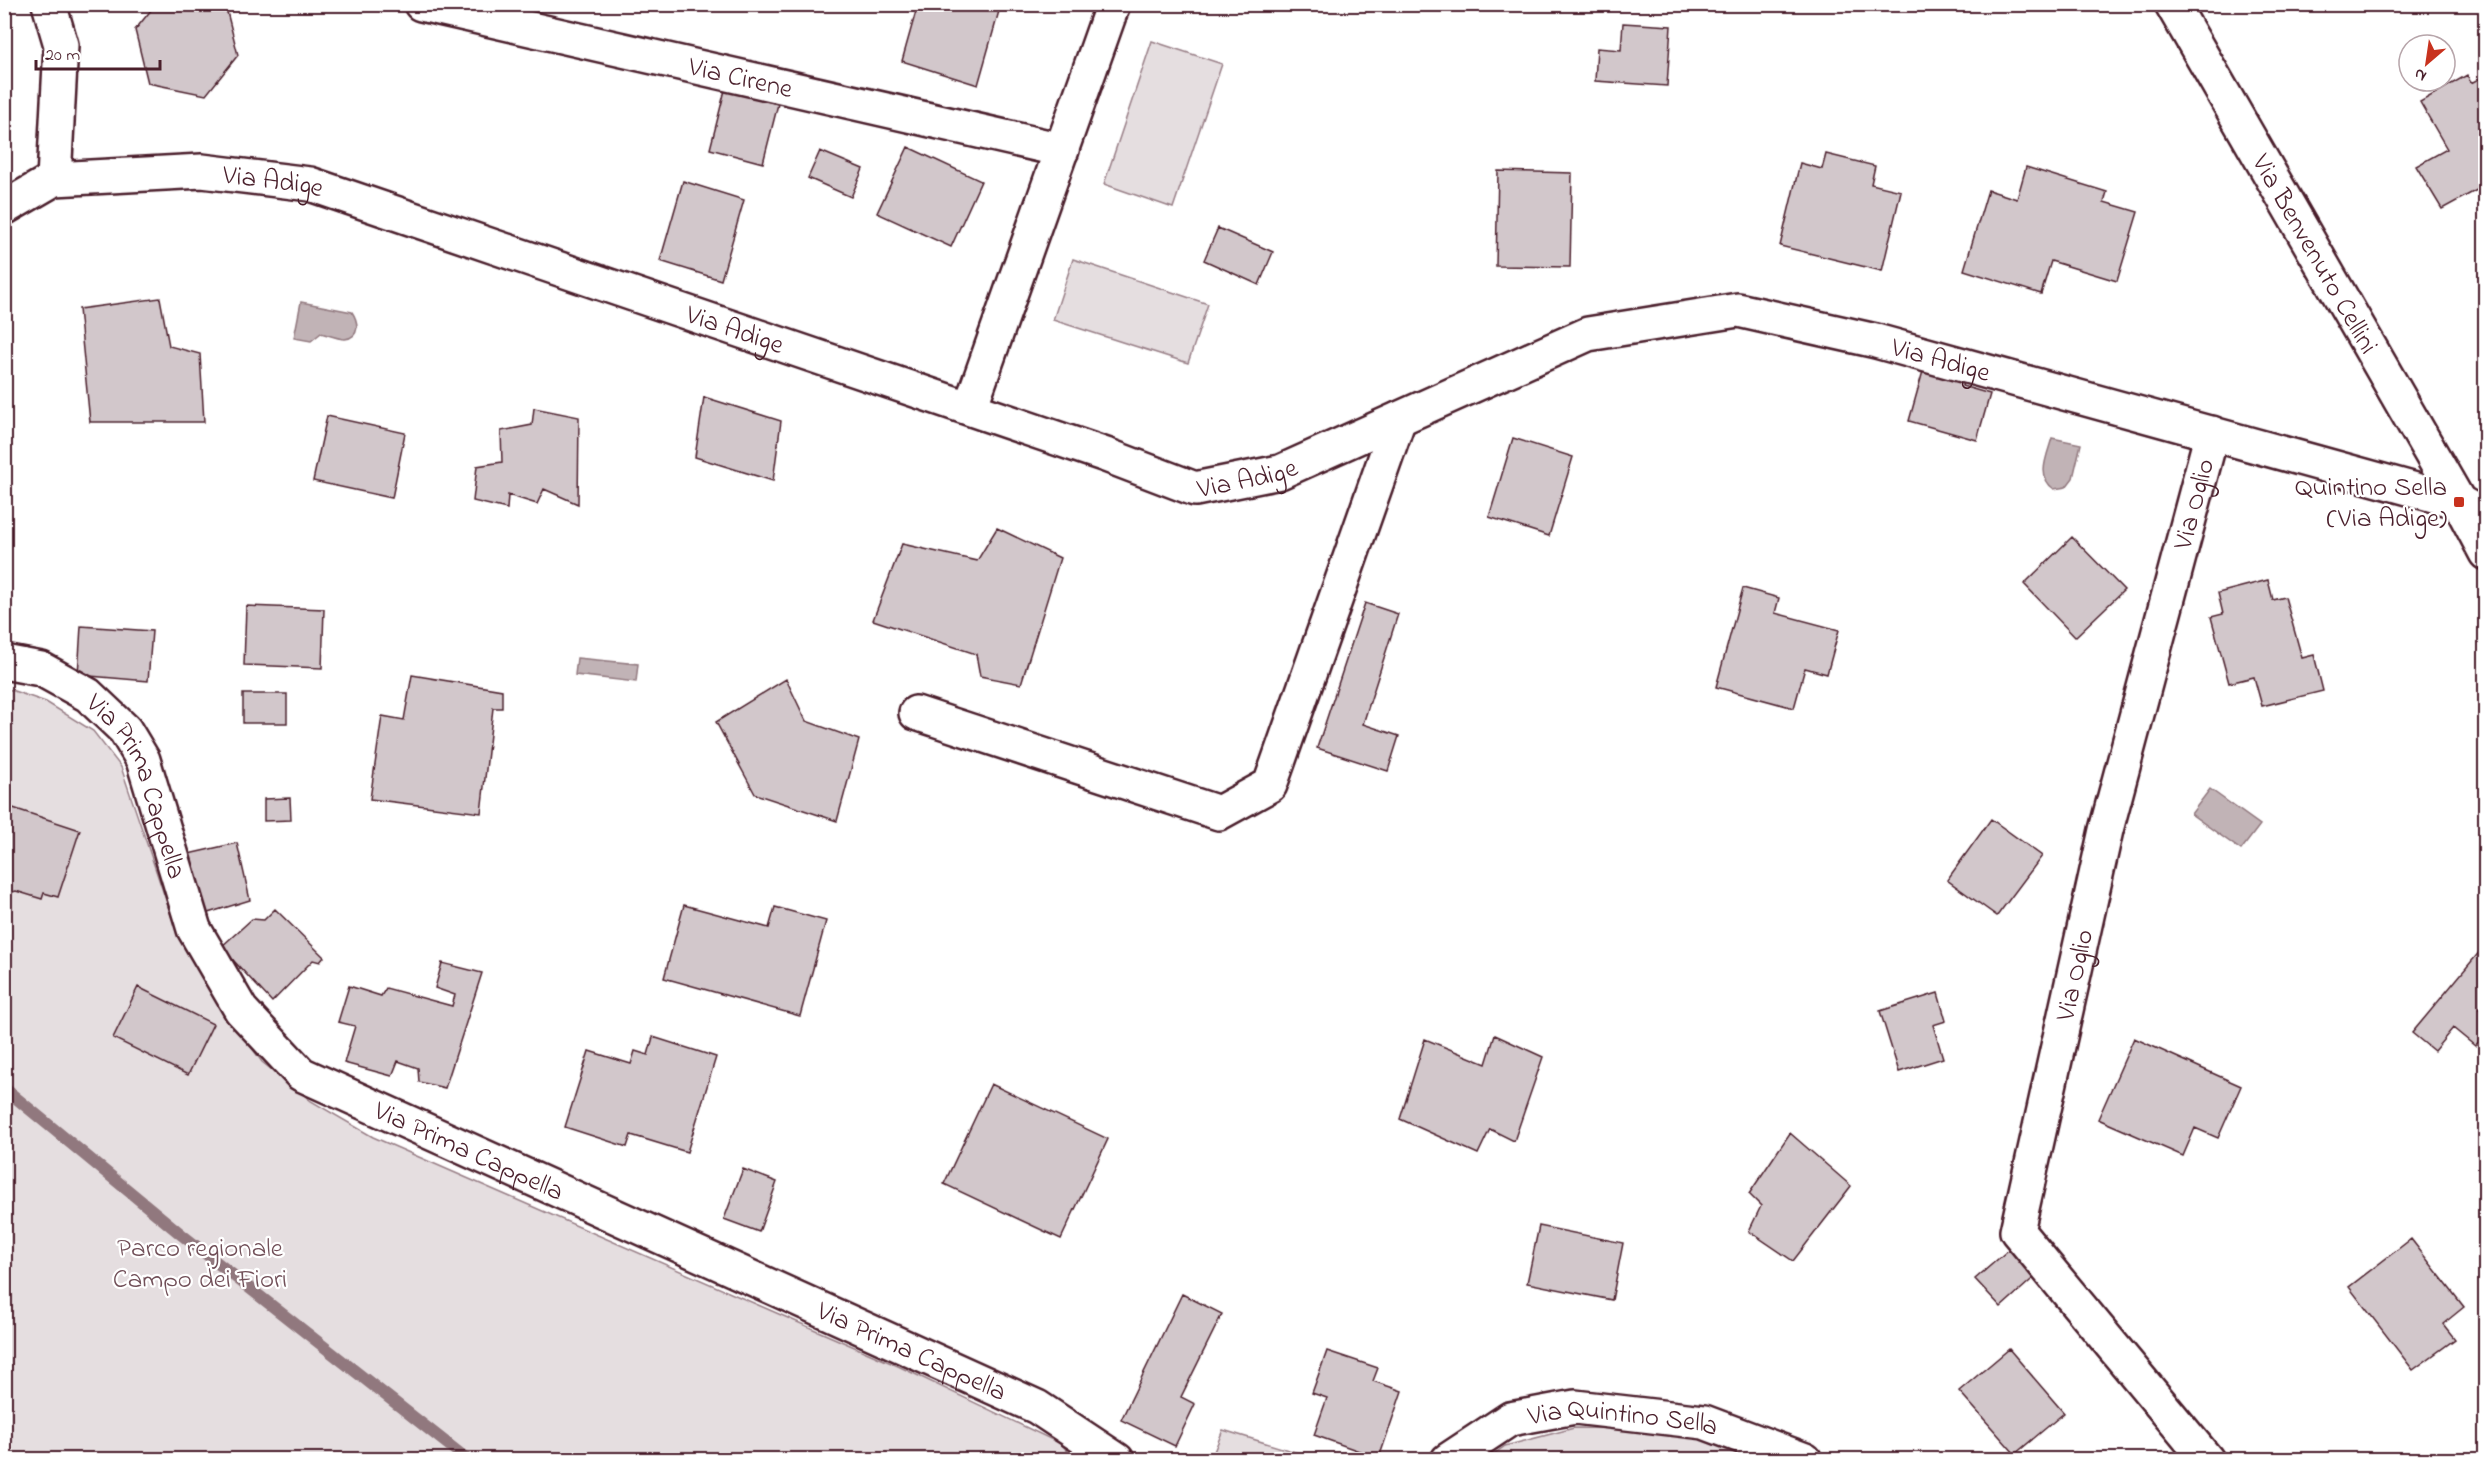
<svg xmlns="http://www.w3.org/2000/svg" width="2490" height="1464" font-family="'Indie Flower',sans-serif">
	<style>
		.green { fill: #e5dee0; stroke: #987e86; stroke-width: 1.5 }
		.water { fill: #c1b3b6; stroke: #91787e; stroke-width: 1.5 }
		.lines { fill: none; stroke-linecap: round; stroke-linejoin: round }
		.stream { stroke: #91787e; stroke-width: 12 }
		.building { fill: #d2c7cb; stroke: #4a1f2b; stroke-width: 1.5 }
		.minor-casing { stroke: #4a1f2b; stroke-width: 38 }
		.minor { stroke: #fff; stroke-width: 33 }
		.poi-dot { fill: #c8321e; stroke: #fff; stroke-width: 2 }
		.labels { text-anchor: middle; stroke-width: 4.5; stroke-linejoin: round; paint-order: stroke }
		.street-label { font-size: 27px; fill: #4a1f2b; stroke: #fff }
		.poi-label { font-size: 27px; fill: #4a1f2b; stroke: #fff; text-anchor: end }
		.park-label { font-size: 27px; fill: #714f58; stroke: #fff }
	</style>
	<rect width="100%" height="100%" fill="#fff"/>
	<filter id="ink" filterUnits="userSpaceOnUse"><feTurbulence type="fractalNoise" baseFrequency=".0167" numOctaves="2"/><feDisplacementMap in="SourceGraphic" scale="12" xChannelSelector="R" yChannelSelector="G"/><feConvolveMatrix kernelMatrix="1 2 1 2 8 2 1 2 1" color-interpolation-filters="sRGB"/></filter>
	<g filter="url(#ink)">
		<!-- green -->
		<path class="green" d="M1152,41L1222,64L1173,208L1104,184Z
			M1073,259L1208,304L1188,363L1053,320Z
			M5,688L46,702L93,731L121,767L173,921L215,997L262,1062L311,1101L373,1137L898,1366L1061,1444L1075,1459L5,1460Z
			M1574,1428L1655,1429L1745,1449L1769,1460H1486L1505,1446Z
			M1223,1430L1318,1459H1211Z"/>
		<!-- water -->
		<path class="water" d="M301,302L352,312C358,321 361,337 345,339C338,339 328,335 321,333L311,341L294,338Z
			M2052,438L2081,444L2073,478L2066,487L2054,489C2036,477 2047,456 2052,438Z
			M577,658L638,664L636,682L575,675Z
			M2210,789L2260,825L2241,850L2191,814Z"/>
		<g class="lines">
			<!-- stream -->
			<path class="stream" d="M4,1088L182,1235L468,1460"/>
		</g>
		<!-- building -->
		<path class="building" d="M156,4H225L238,55L206,95L148,83L135,30Z
			M918,4H1001L978,85L902,61Z
			M1623,23L1671,26L1667,86L1595,81L1597,48L1621,50Z
			M2467,75L2471,83L2486,75V185L2442,209L2416,166L2447,149L2420,102Z
			M725,90L778,104L763,163L710,149Z
			M908,147L981,181L951,247L877,213Z
			M820,151L863,169L851,197L808,178Z
			M1826,154L1875,166L1871,184L1901,191L1882,271L1780,246L1800,163L1822,169Z
			M2026,167L2107,192L2104,202L2138,212L2117,281L2051,261L2041,294L1964,270L1988,190L2017,199Z
			M1498,171L1572,173L1570,267L1496,266Z
			M683,181L744,200L721,280L660,261Z
			M1218,228L1273,252L1259,285L1204,260Z
			M160,298L169,346L200,354L204,422H90L79,309Z
			M1925,364L1964,376L1962,386L1990,394L1977,440L1909,421Z
			M704,397L781,421L773,481L695,457Z
			M534,408L579,417L578,504L544,489L537,504L508,495L507,509L473,501L477,466L502,462L501,431L532,425Z
			M327,416L405,433L392,498L313,481Z
			M1513,438L1573,457L1549,536L1489,517Z
			M997,528L1060,558L1021,684L980,676L976,654L873,620L902,544L977,561Z
			M2072,537L2124,590L2075,637L2024,584Z
			M2268,580L2273,600L2285,597L2302,658L2314,655L2323,691L2262,706L2254,677L2229,683L2211,617L2223,614L2218,593Z
			M1743,588L1779,598L1775,613L1839,630L1827,674L1805,668L1794,708L1716,687Z
			M1365,603L1398,614L1363,724L1399,736L1388,771L1317,748Z
			M246,606L324,609L322,668L244,665Z
			M81,626L152,631L148,681L78,675Z
			M412,675L502,690V708H493L481,813L370,799L382,716L404,720Z
			M786,679L806,721L859,740L837,821L755,794L716,722Z
			M243,694H287V723H243Z
			M290,798L291,820L264,821V799Z
			M4,805L80,830L58,897L44,893L42,899L16,891L4,894Z
			M1991,819L2042,856L1997,916L1947,880Z
			M237,843L250,900L195,917L175,857Z
			M684,905L769,928L775,907L826,921L800,1016L664,978Z
			M275,909L324,957L320,962L313,960L272,1002L221,947L252,919L264,920Z
			M2481,950L2486,954V1001L2479,1009L2486,1015V1033L2475,1046L2453,1028L2434,1051L2412,1033Z
			M442,963L482,973L445,1088L419,1082L418,1068L398,1061L392,1076L344,1063L355,1026L338,1022L349,986L381,996L386,988L452,1006L455,995L435,988Z
			M138,987L213,1024L188,1075L113,1038Z
			M1938,993L1946,1021L1933,1025L1943,1058L1899,1072L1880,1011Z
			M1495,1035L1543,1057L1514,1141L1490,1129L1478,1154L1400,1119L1425,1039L1486,1064Z
			M653,1037L716,1057L687,1152L631,1135L627,1147L565,1127L589,1051L631,1064L635,1051L648,1055Z
			M2134,1038L2241,1086L2218,1138L2195,1128L2183,1156L2098,1119Z
			M991,1084L1108,1139L1061,1239L944,1184Z
			M1790,1133L1851,1186L1793,1261L1749,1231L1761,1206L1749,1194Z
			M743,1169L777,1182L759,1232L724,1219Z
			M1539,1226L1623,1243L1612,1300L1527,1283Z
			M2411,1239L2464,1307L2443,1324L2455,1339L2413,1370L2349,1287Z
			M2014,1245L2039,1273L2001,1307L1975,1279Z
			M1182,1294L1222,1314L1181,1397L1195,1404L1175,1446L1121,1420Z
			M2009,1349L2064,1413L2015,1454L1959,1391Z
			M1327,1351L1378,1368L1373,1381L1402,1391L1379,1458L1314,1435L1327,1398L1312,1393Z"/>
		<g class="lines">
			<defs>
				<g id="minor">
					<path d="M49,4L61,45L54,179"/>
					<path id="s1" d="M421,4L1062,150"/>
					<path id="s2" d="M2172,4L2459,502L2486,553"/>
					<path id="s3" d="M4,208L54,179L202,171L310,184L1106,455L1195,489L1280,472L1588,334L1738,310L1876,341L2459,502L2486,517"/>
					<path d="M970,408L1113,4"/>
					<path id="s4" d="M4,662L41,669L88,695L125,730L143,760L194,929L241,1010L301,1074L1037,1407L1117,1460"/>
					<path d="M916,713L1219,813L1270,785L1399,419"/>
					<path id="s5" d="M1448,1460L1510,1419L1575,1407L1704,1422L1805,1460"/>
					<path id="s6" d="M2207,1460L2017,1231L2106,830L2212,433"/>
				</g>
			</defs>
			<!-- minor casing -->
			<use href="#minor" class="minor-casing"/>
			<!-- minor -->
			<use href="#minor" class="minor"/>
		</g>
	</g>
	<!-- markers -->
	<rect class="poi-dot" x="2453" y="496" width="12" height="12" rx="3"/>
	<g class="labels">
		<!-- street labels -->
		<g class="street-label">
			<text dy="9" stroke="none"><textPath href="#s1" startOffset="328">Via Cirene</textPath></text>
			<text dy="9" stroke="none"><textPath href="#s3" startOffset="278">Via Adige</textPath></text>
			<text dy="9" stroke="none"><textPath href="#s2" startOffset="288">Via Benvenuto Cellini</textPath></text>
			<text dy="9" stroke="none"><textPath href="#s3" startOffset="764">Via Adige</textPath></text>
			<text dy="9" stroke="none"><textPath href="#s3" startOffset="2036">Via Adige</textPath></text>
			<text dy="9" stroke="none"><textPath href="#s3" startOffset="1304">Via Adige</textPath></text>
			<text dy="9" stroke="none"><textPath href="#s6" startOffset="1046">Via Oglio</textPath></text>
			<text dy="9" stroke="none"><textPath href="#s4" startOffset="198">Via Prima Cappella</textPath></text>
			<text dy="9" stroke="none"><textPath href="#s6" startOffset="560">Via Oglio</textPath></text>
			<text dy="9" stroke="none"><textPath href="#s4" startOffset="720">Via Prima Cappella</textPath></text>
			<text dy="9" stroke="none"><textPath href="#s4" startOffset="1206">Via Prima Cappella</textPath></text>
			<text dy="9" stroke="none"><textPath href="#s5" startOffset="189">Via Quintino Sella</textPath></text>
		</g>
		<!-- poi labels -->
		<g class="poi-label">
			<text x="2447" y="495">Quintino Sella<tspan x="2447" dy="31">(Via Adige)</tspan></text>
		</g>
		<!-- park labels -->
		<g class="park-label">
			<text x="200" y="1256">Parco regionale<tspan x="200" dy="31">Campo dei Fiori</tspan></text>
		</g>
	</g>
	<!-- margin -->
	<rect width="2490" height="1464" fill="none" stroke="#fff" stroke-width="24"/>
	<rect x="12" y="12" width="2466" height="1440" fill="none" stroke="#4a1f2b" stroke-width="2" filter="url(#ink)"/>
	<!-- north arrow -->
	<g transform="translate(2427 63) rotate(209)"><circle r="28" fill="#ffffff" stroke="#b7a5aa" stroke-width="1.5"/>
	<path d="M0-4.5L10 22L0 15L-10 22Z" fill="#c8321e"/>
	<text y="-9" font-size="16" font-weight="bold" text-anchor="middle" fill="#4a1f2b">N</text>
	</g>
	<!-- scale -->
	<path d="M36 60v9h124v-9" fill="none" stroke="#4a1f2b" stroke-width="3"/>
	<text x="45" y="60" font-size="18" fill="#4a1f2b" stroke="#ffffff" stroke-width="4.5" paint-order="stroke">20 m</text>
</svg>
